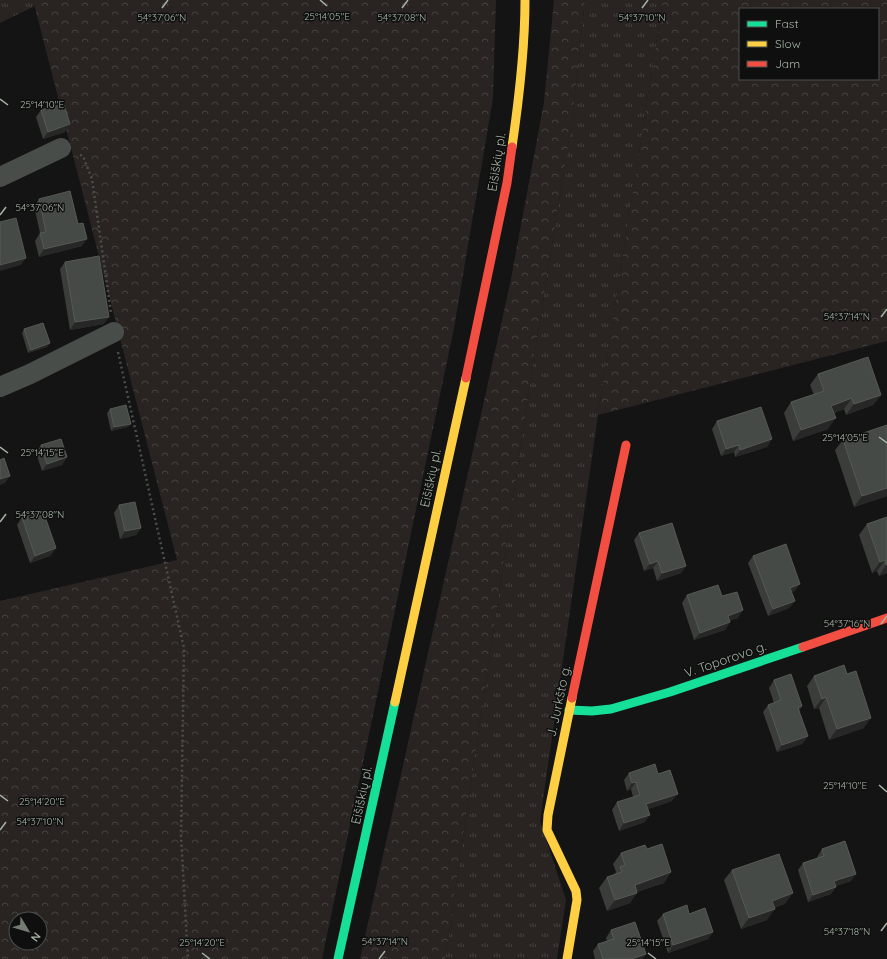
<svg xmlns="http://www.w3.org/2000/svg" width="887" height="959" font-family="Quicksand,sans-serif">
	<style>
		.grass { fill: url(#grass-tufts) }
		.forest { fill: url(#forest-crowns); fill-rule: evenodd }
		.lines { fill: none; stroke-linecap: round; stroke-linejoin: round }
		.path { stroke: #4b4e4b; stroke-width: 2.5; stroke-dasharray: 2 3; stroke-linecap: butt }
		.street { stroke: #494d49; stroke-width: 20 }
		.fast { stroke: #16e098; stroke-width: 9 }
		.slow { stroke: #ffcf43; stroke-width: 9 }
		.jam { stroke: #f24e42; stroke-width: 9 }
		.wall { fill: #3a3d3a }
		.shaded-wall { fill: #262726 }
		.building { fill: #464a46; stroke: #555a54 }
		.ticks { fill: none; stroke: #a6b4a5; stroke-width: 1.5 }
		.labels { text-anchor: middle; stroke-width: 3; stroke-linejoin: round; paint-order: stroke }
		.street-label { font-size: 13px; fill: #a6b4a5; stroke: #0e0f0e }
		.ticks-label { font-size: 10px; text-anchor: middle; fill: #a6b4a5; stroke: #0e0f0e; stroke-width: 3; stroke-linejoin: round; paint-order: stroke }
	</style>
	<defs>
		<pattern id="grass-tufts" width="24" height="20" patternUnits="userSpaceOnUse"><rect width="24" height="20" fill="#292421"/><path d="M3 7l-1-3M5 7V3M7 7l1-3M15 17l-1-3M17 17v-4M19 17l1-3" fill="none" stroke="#45413e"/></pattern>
		<pattern id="forest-crowns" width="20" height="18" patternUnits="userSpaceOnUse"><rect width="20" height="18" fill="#292421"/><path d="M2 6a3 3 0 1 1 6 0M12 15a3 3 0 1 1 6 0" fill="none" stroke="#45413e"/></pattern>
	</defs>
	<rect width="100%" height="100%" fill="#131413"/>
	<!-- grass -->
	<path class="grass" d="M0,0H33L35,6L0,23Z
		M585,0H663L598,415L540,821L566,900L557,959H445L532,369L572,121Z"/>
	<!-- forest -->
	<path class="forest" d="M33,0H496L493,98L454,328L322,959H0V601L177,560ZM16,919H40V943H16Z
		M554,0H585L572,121L532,369L445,959H360L510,284L544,102Z
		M663,0H887V341L598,415ZM740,9H878V79H740Z"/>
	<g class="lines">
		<!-- path -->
		<path class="path" d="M80,155L83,156L92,179L111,313
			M118,352L184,648L181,836L188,959"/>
		<!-- street -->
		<path class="street" d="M0,177L61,148
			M0,387L30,374L114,332"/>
		<!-- fast -->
		<path class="fast" d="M569,710L592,711L611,709L670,692L803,647
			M338,959L395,702"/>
		<!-- slow -->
		<path class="slow" d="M512,147C519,99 525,49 525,0
			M395,702L466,378
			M567,959L577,900L576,891L547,830L548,815L572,698"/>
		<!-- jam -->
		<path class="jam" d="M466,378L507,183L512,147
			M803,647L887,618
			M572,698L626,445"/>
	</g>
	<!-- wall -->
	<path class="wall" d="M41,110L65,132L43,139L36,117Z
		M39,199L82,246L39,257L35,241L40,233L34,206Z
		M65,262L104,324L70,330L60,269Z
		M24,329L50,343L47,347L28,353L22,333Z
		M818,374L881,395L873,405L846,415L844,409L834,413L828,429L793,441L784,413L791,402L814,395L810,385Z
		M110,409L128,427L111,431L107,413Z
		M717,421L772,439L767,447L735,457L734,452L721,456L712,429Z
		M843,440L887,496L854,507L835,450Z
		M41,445L67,457L62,465L42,471L36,453Z
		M119,505L141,528L136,535L120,539L114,513Z
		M22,517L56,548L50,556L30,563L17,525Z
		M887,517V573L879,576L877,571L872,573L859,535L867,524Z
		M639,533L686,566L681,573L657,581L653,568L644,571L634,540Z
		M753,556L795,591L791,592L795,601L789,608L768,616L748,563Z
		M687,595L722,596L738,618L729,621L730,622L725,630L694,640L682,603Z
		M814,676L864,728L829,740L819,708L814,709L807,686Z
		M774,680L802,706L799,711L808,736L802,744L777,752L763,712L768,705L774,703L769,688Z
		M629,773L658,774L672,801L648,809L645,822L619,831L612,810L617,802L633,797L631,789L627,791L624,780Z
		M647,849L671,872L664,883L637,892L630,903L607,911L599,888L607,877L614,875L616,872L613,864L621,853Z
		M822,849L851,881L836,886V887L831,894L808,902L798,870L803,863L818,858L817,857Z
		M732,870L785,904L774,908L767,920L741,929L724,880Z
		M663,914H689L713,932L708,939L668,953L657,921Z
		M611,930L646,954L642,959H595L593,951L598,944L607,941L606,938Z"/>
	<!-- shaded-wall -->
	<path class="shaded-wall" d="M70,124L65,132L43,139L48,132Z
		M87,239L82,246L39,257L44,249Z
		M26,258L21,265L0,271V265Z
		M109,317L104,324L70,330L75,322Z
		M50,343L47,347L28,353L31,350Z
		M881,395L873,405L846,415L854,404Z
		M852,398L844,409L824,417L831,406Z
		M836,418L828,429L793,441L801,430Z
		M131,424L128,427L111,431L114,427Z
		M772,439L767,447L735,457L740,450Z
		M739,445L734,452L721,456L726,449Z
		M67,457L62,465L42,471L47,464Z
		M10,476L5,483L0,485V479Z
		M887,488V496L854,507L862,496Z
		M141,528L136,535L120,539L125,531Z
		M56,548L50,556L30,563L35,556Z
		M885,560L877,571L872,573L880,562Z
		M658,561L653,568L644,571L650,564Z
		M886,565H887V573L879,576Z
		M686,566L681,573L657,581L662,573Z
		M800,584L795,591L785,595L790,588Z
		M795,601L789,608L768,616L773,609Z
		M743,610L738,618L723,623L728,616Z
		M730,622L725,630L694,640L700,633Z
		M826,697L819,708L814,709L822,699Z
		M802,706L797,713L798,708Z
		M871,718L864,728L829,740L837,729Z
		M808,736L802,744L777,752L782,745Z
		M636,782L631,789L627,791L632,783Z
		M678,794L672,801L641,812L646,804Z
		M650,815L645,822L619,831L624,823Z
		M671,872L664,883L627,895L635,885Z
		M856,874L851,881L829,888L834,881Z
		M836,887L831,894L808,902L813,895Z
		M637,893L630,903L607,911L615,900Z
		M793,893L785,904L765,911L772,901Z
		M775,909L767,920L741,929L749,918Z
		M713,932L708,939L668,953L673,945Z
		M646,954L642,959H631Z"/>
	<!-- building -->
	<path class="building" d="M63,102L70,124L48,132L41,110Z
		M70,191L78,224L83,223L87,239L44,249L40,233L46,232L39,199Z
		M16,218L26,258L0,265V222Z
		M99,256L109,317L75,322L65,262Z
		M43,323L50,343L31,350L24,329Z
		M868,357L881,395L854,404L852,398L831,406L836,418L801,430L791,402L824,391L818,374Z
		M126,405L131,424L114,427L110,409Z
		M761,407L772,439L740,450L739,445L726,449L717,421Z
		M887,425V488L862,496L843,440Z
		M61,439L67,457L47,464L41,445Z
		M4,458L10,476L0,479V460Z
		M135,502L141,528L125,531L119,505Z
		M43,511L56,548L35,556L22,517Z
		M887,517V565H886L885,560L880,562L867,524Z
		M672,523L686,566L662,573L658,561L650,564L639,533Z
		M786,544L800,584L790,588L795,601L773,609L753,556Z
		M718,585L722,596L737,592L743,610L728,616L730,622L700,633L687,595Z
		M844,665L847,674L856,671L871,718L837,729L826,697L822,699L814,676Z
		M791,674L802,706L798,708L808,736L782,745L768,705L781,700L774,680Z
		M655,764L658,774L670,770L678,794L646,804L650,815L624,823L617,802L640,795L636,782L632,783L629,773Z
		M845,841L856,874L834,881L836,887L813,895L803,863L824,856L822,849Z
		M662,844L671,872L635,885L637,893L615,900L607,877L622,872L620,867L625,865L621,853L645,845L647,849Z
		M779,854L793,893L772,901L775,909L749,918L732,870Z
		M687,905L689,914L705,908L713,932L673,945L663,914Z
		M635,922L646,954L631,959H603L598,944L614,939L611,930Z"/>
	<!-- ticks -->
	<path class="ticks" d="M320,0L327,6M162,8L168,0M402,8L408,0M642,8L648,0M0,99L8,105M0,215L6,207M881,317L887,309M879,437L887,443M0,447L8,453M0,522L6,514M881,624L887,616M879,785L887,792M0,795L8,801M0,830L6,822M881,931L887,923M202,953L210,959M648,953L656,959M379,959L385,951"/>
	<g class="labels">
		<!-- street labels -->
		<g class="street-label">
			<text transform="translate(496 162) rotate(-81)" y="5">Eišiškių pl.</text>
			<text transform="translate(430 478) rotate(-78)" y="5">Eišiškių pl.</text>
			<text transform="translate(725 659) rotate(-19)" y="5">V. Toporovo g.</text>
			<text transform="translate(558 701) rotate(-78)" y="5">J. Jurkšto g.</text>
			<text transform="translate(361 795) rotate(-78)" y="5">Eišiškių pl.</text>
		</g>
	</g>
	<g class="ticks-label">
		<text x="327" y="20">25°14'05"E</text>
		<text x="642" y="21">54°37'10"N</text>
		<text x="162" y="21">54°37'06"N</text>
		<text x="402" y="21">54°37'08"N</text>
		<text x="42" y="108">25°14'10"E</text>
		<text x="40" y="211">54°37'06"N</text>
		<text x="847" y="320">54°37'14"N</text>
		<text x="845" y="441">25°14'05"E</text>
		<text x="42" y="456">25°14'15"E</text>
		<text x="40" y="518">54°37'08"N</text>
		<text x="847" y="627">54°37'16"N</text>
		<text x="845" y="789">25°14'10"E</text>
		<text x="42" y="805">25°14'20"E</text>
		<text x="40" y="825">54°37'10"N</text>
		<text x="847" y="935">54°37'18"N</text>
		<text x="385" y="945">54°37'14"N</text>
		<text x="202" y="946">25°14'20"E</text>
		<text x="648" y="946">25°14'15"E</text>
	</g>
	<!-- legend -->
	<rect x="739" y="8" width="140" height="72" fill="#0e0f0e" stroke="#4b514a"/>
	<rect x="747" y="21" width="20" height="6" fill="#16e098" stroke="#4b514a"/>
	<text x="775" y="28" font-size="12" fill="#a6b4a5">Fast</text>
	<rect x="747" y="41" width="20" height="6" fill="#ffcf43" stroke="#4b514a"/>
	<text x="775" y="48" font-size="12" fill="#a6b4a5">Slow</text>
	<rect x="747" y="61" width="20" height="6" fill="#f24e42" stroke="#4b514a"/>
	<text x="775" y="68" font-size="12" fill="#a6b4a5">Jam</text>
	<!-- north arrow -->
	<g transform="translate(28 931) rotate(128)"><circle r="19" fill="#0e0f0e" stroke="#4b514a"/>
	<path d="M0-3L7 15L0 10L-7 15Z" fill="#737c72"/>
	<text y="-6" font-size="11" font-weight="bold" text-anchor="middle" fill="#a6b4a5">N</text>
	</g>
</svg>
